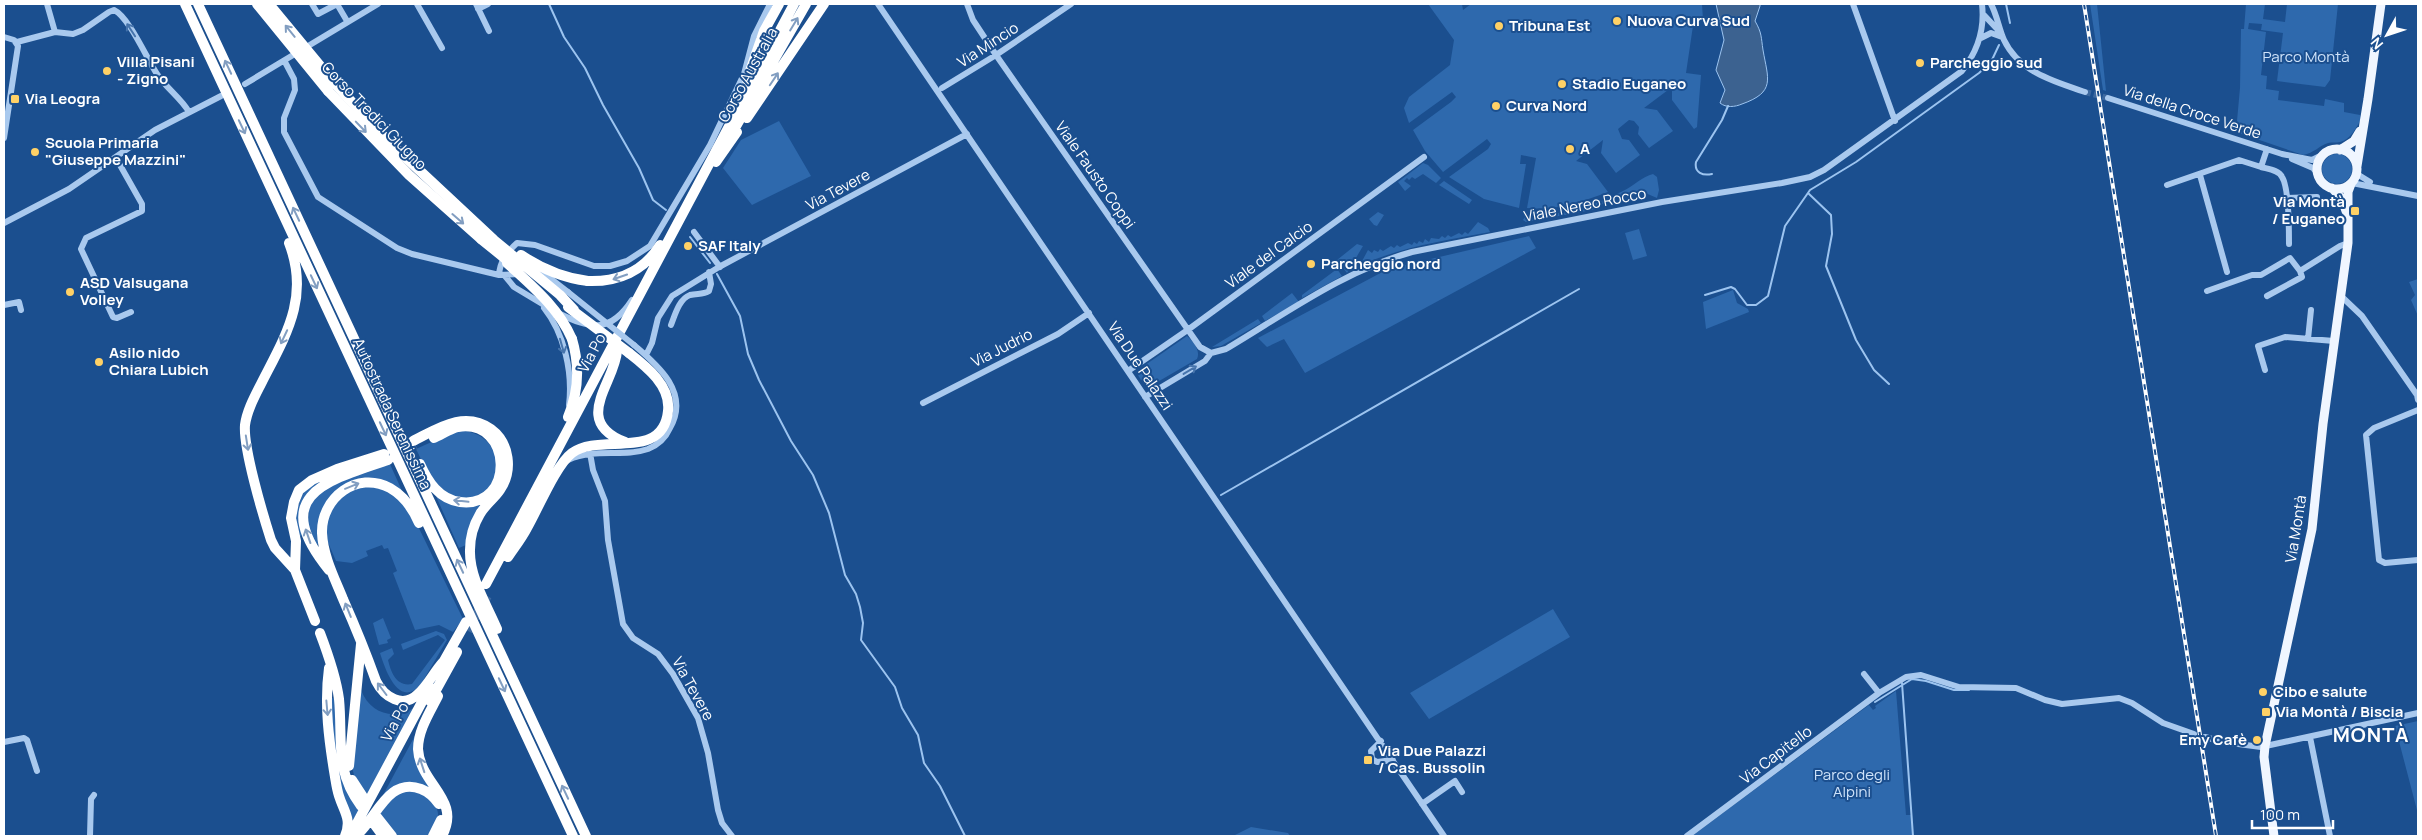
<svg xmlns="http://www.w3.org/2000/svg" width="2422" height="840" font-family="Manrope,sans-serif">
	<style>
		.green { fill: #2e69ad }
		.water { fill: #3c6290; stroke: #9cc4f0 }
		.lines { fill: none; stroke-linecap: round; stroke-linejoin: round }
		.stream { stroke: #9cc4f0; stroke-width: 2 }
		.minor-tunnel { stroke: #3d69a0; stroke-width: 6; stroke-dasharray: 6 3; stroke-linecap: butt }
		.highway-tunnel { stroke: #3d69a0; stroke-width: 10; stroke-dasharray: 10 5; stroke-linecap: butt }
		.minor { stroke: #a9c9ee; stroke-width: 6 }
		.major { stroke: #f0f6ff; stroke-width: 9 }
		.highway { stroke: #fff; stroke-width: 10 }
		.rail-casing { stroke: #fff; stroke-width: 4 }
		.rail { stroke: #1b4f8f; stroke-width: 2; stroke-dasharray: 5.5; stroke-linecap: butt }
		.minor-bridge { stroke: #a9c9ee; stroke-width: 6 }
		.highway-bridge { stroke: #fff; stroke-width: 10 }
		.oneway { stroke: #829ec1 }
		.oneway2 { stroke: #4674ac }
		.poi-dot { fill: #ffd166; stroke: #1b4f8f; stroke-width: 2 }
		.labels { text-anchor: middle; stroke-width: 4; stroke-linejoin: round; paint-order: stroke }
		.poi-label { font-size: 15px; font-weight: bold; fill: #fff; stroke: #1b4f8f; text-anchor: start }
		.street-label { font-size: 15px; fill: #fff; stroke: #1b4f8f }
		.park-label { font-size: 15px; fill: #cfe3fa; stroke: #1b4f8f }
		.district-label { font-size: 20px; font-weight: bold; letter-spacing: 1px; fill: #fff; stroke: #1b4f8f }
	</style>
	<rect width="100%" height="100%" fill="#1b4f8f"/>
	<!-- green -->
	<path class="green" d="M1428,4H1462L1463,10L1471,4H1702L1703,20L1694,19L1686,73L1701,75L1697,127L1694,129L1672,100V87L1644,108L1657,110L1673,131L1649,148L1638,134L1639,127L1634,121L1629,120L1618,129L1622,139L1629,140L1640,155L1616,173L1601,153L1603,140L1576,161L1587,164L1608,192C1581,202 1556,211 1527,208L1536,158L1521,155L1520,164H1526L1519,208L1484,199L1449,177L1488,149L1491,144L1487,139L1443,172L1425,151L1413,130L1451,102L1456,97L1452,92L1409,123L1404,108L1409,97L1450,65L1454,40Z
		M2090,4H2097L2106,91L2103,90Z
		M2246,4H2265L2263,19L2285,22L2287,4H2338L2330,80L2325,87L2277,81L2283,33L2261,30L2262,24L2249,23L2248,29L2266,32L2261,75L2267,76L2266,89L2279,91L2278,100L2324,106L2325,99L2344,103V112L2360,115L2361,119C2357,127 2350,140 2340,142C2336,143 2332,142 2328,143C2319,146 2314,153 2303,155L2236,132L2240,88L2241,29H2244Z
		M779,121L811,176L752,205L723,168L741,140Z
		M2322 169a15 15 0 1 1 30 0a15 15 0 1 1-30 0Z
		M1423,163L1428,165L1441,178L1436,183L1423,174L1415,179L1412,177L1409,180L1407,178L1404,181L1411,186L1405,191L1398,182Z
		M1653,174L1657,177L1659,190L1657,198L1643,192L1615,197L1592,210L1526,222L1523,220L1526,215C1561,216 1592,207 1623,191C1632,187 1643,176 1653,174Z
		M1444,181L1472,200L1469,204L1439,185Z
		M1378,212L1384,215L1377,226L1374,225L1369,219Z
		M1478,222L1488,228L1490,232C1446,240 1403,247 1363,264L1361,263L1368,250L1372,253L1374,250L1378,252L1380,249L1383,251L1391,246L1394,248L1397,245L1400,247L1408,243L1412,245L1414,242L1417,244L1419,241L1423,243L1425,239L1429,242L1431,238L1439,239L1442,236L1445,238L1448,235L1451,237L1459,233L1462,235L1465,232L1468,234Z
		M1639,229L1647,256L1633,260L1625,233Z
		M1529,236L1536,248L1305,373L1284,339L1267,347L1258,338L1388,269Z
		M1357,244L1363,246L1347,273L1337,260Z
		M1337,269L1342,276L1302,298V295Z
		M2418,279V316L2411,300L2415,295L2409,282Z
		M1733,290L1737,303L1748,309L1749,312L1706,329L1703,302Z
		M1292,293L1299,302L1265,321L1262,316Z
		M1258,319L1261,323L1221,346L1212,347Z
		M1187,336C1193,341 1201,351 1197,359L1154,384L1141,380L1136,372L1138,370Z
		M458,430C517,434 502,507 457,497C454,496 449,496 446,494C431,484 424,465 416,449Z
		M389,462L403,493L386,482L336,492L321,543L316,545L308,527L309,503L331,483Z
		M329,477C300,495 302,502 303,535L299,537L295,513L305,489Z
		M376,486L395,495L415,520L463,619L453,632L439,625L415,630L393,573L397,571L388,548L384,549L382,545L366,551L368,556L352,563L336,561L327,540L326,525L332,507L352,489Z
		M435,494C458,505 463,511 487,498L466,545L459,548Z
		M1553,609L1570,637L1429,719L1410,693Z
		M383,618L391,638L387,640L388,643L379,645L373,623Z
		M436,631L444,634L447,640L421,684C399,710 385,669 380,653L392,648L394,654L388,660C391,672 396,687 412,684L445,640L438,635L403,650L401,644Z
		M361,690C370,714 395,721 415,707L367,799L355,779L352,767Z
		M1896,691L1906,815H1912L1913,836H1692L1869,705L1873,710L1876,708L1875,706Z
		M331,698L336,699L342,781L359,810L353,820L341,797L328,711Z
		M2418,721V814L2395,726Z
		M418,730L416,743L437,795L426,787L382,797Z
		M421,791C441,810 443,812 429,836H395L377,814L398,792Z
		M1251,827L1288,833L1290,836H1233Z"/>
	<!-- water -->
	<path class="water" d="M1716,4H1760V6L1755,21C1762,33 1761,37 1763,50C1768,79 1776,92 1742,104C1735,107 1726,108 1720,103L1725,90L1716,70L1724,40Z"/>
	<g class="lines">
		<!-- stream -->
		<path class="stream" d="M549,4L564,37L585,68L603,105L639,168L653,200L666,210
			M2006,4L2010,23
			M1712,174C1703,176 1694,173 1696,162L1722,120L1728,106
			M1808,193L1831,215L1832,234L1826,266L1856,340L1874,370L1889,384
			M690,237L710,263
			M717,274L740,316L748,354L759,380L791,441L813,475L829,513L845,575L856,594L860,607L863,623L861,640L895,687L902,708L918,735L924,763L940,786L965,836
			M1705,295L1731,287L1735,289L1747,305H1756L1768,296L1785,226L1810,190L1856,162L1979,73L1991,62L1999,45
			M1221,495L1579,289
			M1902,683L1913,836
			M1875,702L1912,679L1926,681L1954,690H1969"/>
		<!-- minor-tunnel -->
		<path class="minor-tunnel" d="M2085,92L2108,98"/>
		<!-- highway-tunnel -->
		<path class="highway-tunnel" d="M388,460L416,446
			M468,631L489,592"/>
		<!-- minor -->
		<path class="minor" d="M47,4L55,32
			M312,4L318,14L337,4
			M337,4L347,21
			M417,4L442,48
			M476,4L489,31
			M878,4L1444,836
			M967,4L973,20L996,55L1200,347L1211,353
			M1853,4L1895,121
			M1991,4C1997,15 1999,29 2004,40C2019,72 2055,82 2085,92
			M478,9L488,4
			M1983,14L1999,31
			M4,37L14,40L18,46L4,138
			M1981,38L1991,33L2002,37
			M17,42L55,32L73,34L83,30L109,12L114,10C129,17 147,59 157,74C166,88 181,98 189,112
			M285,62L294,79L295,90L284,118V132L318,197L397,248L412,254L499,275L520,274
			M245,84L378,4
			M942,88L996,55L1071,4
			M2108,98L2282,154L2312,160L2324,154
			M2267,149L2261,167C2268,169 2279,170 2282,177C2289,187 2289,230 2289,244
			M116,158L142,204V211L86,238L81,249L113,317L117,318L131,312
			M2292,159L2313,168L2318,174
			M2357,174L2370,182
			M2200,175L2227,272
			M2352,183L2418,196
			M2167,185L2239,160L2261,167
			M2287,198L2317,197
			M4,223L69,189L155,130L221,96
			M694,232L720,267
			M541,271L568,292
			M499,275C500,261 507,252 517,243L535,245L594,266H610L627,261L650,246L710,145L744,74L754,36L770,4
			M505,276L514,287L549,308
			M2207,291L2252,275H2261L2290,258L2300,271L2340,246L2348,243
			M2267,296L2302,277L2300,271
			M2341,296L2362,316L2417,395L2418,400
			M4,305L19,302L21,310
			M544,308C564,333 573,372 569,405
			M558,313C590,329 610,334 632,300
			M671,325C675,315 679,299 690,295C697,293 703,295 709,291L711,284L709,272
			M2308,339L2311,310
			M646,355L652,343L658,318L672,296L719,267L967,134
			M2265,370L2258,346L2285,337L2334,341
			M1128,371L1189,329L1424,157
			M1145,397L1205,361L1211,353L1226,349C1285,314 1345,270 1412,252L1662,202L1782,183L1810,177L1824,170L1962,71C1978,51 1985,30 1982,4
			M923,403L1058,334L1089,313
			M2418,410L2374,428L2366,435L2379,560L2385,563L2418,560
			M590,453L593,470L605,501L608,540L623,624L633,638L658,654L673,674L698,718L708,753L718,810L722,823L732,836
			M568,460C597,447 622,458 648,449C658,445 666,437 670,428C690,393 659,366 634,345
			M1864,674L1879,693
			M2205,737L2223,742L2261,747L2418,713
			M2310,737L2330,836
			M1381,741L1371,751L1372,759L1377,762L1393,760
			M4,742L24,738L27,740L37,771
			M1422,804L1455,781L1462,792
			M90,836L91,799L94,795
			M1687,836L1879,693L1906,677L1921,675L1959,687L2016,688L2045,700L2062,704L2119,698L2132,703L2163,723L2194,734"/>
		<!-- major -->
		<path class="major" d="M2317 169a20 20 0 1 1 40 0a20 20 0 1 1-40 0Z
			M2340,150L2354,141L2360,131
			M2357,166L2368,99L2381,4
			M2332,188L2342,199L2346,211
			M2274,836L2264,757L2265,746L2312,529L2323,424L2348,243V192L2351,184"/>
		<!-- highway -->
		<path class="highway" d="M185,4L573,836
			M198,4L586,836
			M747,80L764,31L779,4
			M328,91L409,175L481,239
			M747,118L824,4
			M731,135L806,4
			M716,162L737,132
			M289,243C310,297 286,335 262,382C255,396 247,410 245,425C243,448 263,515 271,540L275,548L295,570L315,621
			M588,281C618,282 644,271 660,245
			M617,351C615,383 571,421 625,442
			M568,417C579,391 580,366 572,339
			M413,441C437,429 464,410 491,429C510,443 513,471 500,490C494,499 485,505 480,514C474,524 470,537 470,550C469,577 487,605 497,629
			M420,464C428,482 439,499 460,502C516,509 513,418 458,427C450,429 441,435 434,438
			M419,523C413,509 404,496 390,488C357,470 321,498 322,533C323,556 335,579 343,599C355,626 366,653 376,681C384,697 403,709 418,694C428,685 434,672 443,662
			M508,557C514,548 522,538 527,528C538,509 556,465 572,453C600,432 663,462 668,411C671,386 647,367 629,353
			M295,570L296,541L291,518L294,502L299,490L312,480L337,469L384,454
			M329,570C269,496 324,481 388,460
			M486,584L794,4
			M320,633C328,654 336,676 339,699C343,740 334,770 361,806
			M329,668C324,705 329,741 335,777C336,783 337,790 339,796C344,812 352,819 345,836
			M440,668L466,622
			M438,696C430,712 418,730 418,749C420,785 462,799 442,836
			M430,701L457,652
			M349,766L361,644
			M352,780L365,800
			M377,817L392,836
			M372,821L383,836
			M359,833C377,816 389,777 421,789C429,792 434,797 439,804
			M350,836L430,687
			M433,836L441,820"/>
		<defs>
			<path id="rail" d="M2084,4L2216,836"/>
		</defs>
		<!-- rail casing -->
		<use href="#rail" class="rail-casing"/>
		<!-- rail -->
		<use href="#rail" class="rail"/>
		<!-- minor-bridge -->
		<path class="minor-bridge" d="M568,292L634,345"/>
		<!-- highway-bridge -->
		<path class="highway-bridge" d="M257,4L328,91
			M269,4L336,85L388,141L494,240L560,295L574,310
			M481,239L513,265
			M521,255C542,269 563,278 588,281
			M507,263C532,286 558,307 572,339
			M568,307L629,353"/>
	</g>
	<!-- one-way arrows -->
	<defs><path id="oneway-shaft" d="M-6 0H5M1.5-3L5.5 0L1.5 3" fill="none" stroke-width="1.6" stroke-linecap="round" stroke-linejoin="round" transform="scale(1.25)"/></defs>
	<g class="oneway">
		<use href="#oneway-shaft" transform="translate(794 24) rotate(-59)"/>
		<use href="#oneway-shaft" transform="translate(290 31) rotate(-129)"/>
		<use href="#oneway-shaft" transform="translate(228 67) rotate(-115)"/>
		<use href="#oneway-shaft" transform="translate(774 79) rotate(-56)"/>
		<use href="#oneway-shaft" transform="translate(242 127) rotate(65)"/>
		<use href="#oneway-shaft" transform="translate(361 127) rotate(46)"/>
		<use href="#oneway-shaft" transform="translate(296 214) rotate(-115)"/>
		<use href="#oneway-shaft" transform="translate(458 219) rotate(41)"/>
		<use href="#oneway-shaft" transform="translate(620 277) rotate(161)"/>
		<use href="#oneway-shaft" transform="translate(314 282) rotate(65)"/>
		<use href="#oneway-shaft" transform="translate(284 337) rotate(115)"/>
		<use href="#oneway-shaft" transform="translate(383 429) rotate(65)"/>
		<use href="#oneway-shaft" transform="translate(247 443) rotate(81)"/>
		<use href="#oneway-shaft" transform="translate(352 486) rotate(-22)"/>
		<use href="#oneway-shaft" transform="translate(461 501) rotate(-174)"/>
		<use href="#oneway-shaft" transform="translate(308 536) rotate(-109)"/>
		<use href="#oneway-shaft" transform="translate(460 566) rotate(-115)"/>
		<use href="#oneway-shaft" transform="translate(348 610) rotate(-112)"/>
		<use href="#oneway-shaft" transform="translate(502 685) rotate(65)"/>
		<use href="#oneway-shaft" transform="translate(382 689) rotate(-127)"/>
		<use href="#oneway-shaft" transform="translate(327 708) rotate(85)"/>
		<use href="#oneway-shaft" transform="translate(422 765) rotate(-108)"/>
		<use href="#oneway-shaft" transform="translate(565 792) rotate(-115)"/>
	</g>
	<g class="oneway2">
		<use href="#oneway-shaft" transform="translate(131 30) rotate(-123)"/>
		<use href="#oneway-shaft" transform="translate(562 346) rotate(74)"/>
		<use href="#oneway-shaft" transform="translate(1190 370) rotate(-31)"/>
	</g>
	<!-- markers -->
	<g class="poi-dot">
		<circle cx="1617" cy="21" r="5"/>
		<circle cx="1499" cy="26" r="5"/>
		<circle cx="1920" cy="63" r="5"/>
		<circle cx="107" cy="71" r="5"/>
		<circle cx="1562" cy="84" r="5"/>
		<rect x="10" y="94" width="10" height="10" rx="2.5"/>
		<circle cx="1496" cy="106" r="5"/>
		<circle cx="1570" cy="149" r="5"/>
		<circle cx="35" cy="152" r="5"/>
		<rect x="2350" y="206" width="10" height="10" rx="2.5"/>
		<circle cx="688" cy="246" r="5"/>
		<circle cx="1311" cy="264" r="5"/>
		<circle cx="70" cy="292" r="5"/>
		<circle cx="99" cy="362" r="5"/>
		<circle cx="2263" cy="692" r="5"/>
		<rect x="2261" y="707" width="10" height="10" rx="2.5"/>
		<circle cx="2257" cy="740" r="5"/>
		<rect x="1363" y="755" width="10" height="10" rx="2.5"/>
	</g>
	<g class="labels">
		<!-- poi labels -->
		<g class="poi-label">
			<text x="1627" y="26">Nuova Curva Sud</text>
			<text x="1509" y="31">Tribuna Est</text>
			<text x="117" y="67">Villa Pisani<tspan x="117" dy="17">- Zigno</tspan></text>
			<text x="1930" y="68">Parcheggio sud</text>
			<text x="1572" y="89">Stadio Euganeo</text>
			<text x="25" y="104">Via Leogra</text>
			<text x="1506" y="111">Curva Nord</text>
			<text x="45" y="148">Scuola Primaria<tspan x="45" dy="17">"Giuseppe Mazzini"</tspan></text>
			<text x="1580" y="154">A</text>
			<text x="2345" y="207" text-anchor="end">Via Montà<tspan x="2345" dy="17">/ Euganeo</tspan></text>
			<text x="698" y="251">SAF Italy</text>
			<text x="1321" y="269">Parcheggio nord</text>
			<text x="80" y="288">ASD Valsugana<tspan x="80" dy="17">Volley</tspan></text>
			<text x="109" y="358">Asilo nido<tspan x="109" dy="17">Chiara Lubich</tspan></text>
			<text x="2273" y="697">Cibo e salute</text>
			<text x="2276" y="717">Via Montà / Biscia</text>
			<text x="2247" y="745" text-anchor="end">Emy Cafè</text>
			<text x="1378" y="756">Via Due Palazzi<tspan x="1378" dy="17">/ Cas. Bussolin</tspan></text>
		</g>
		<!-- street labels -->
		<g class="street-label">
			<text transform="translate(988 45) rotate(-33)" y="5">Via Mincio</text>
			<text transform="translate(748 75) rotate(-61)" y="5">Corso Australia</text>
			<text transform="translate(2192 112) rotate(18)" y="5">Via della Croce Verde</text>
			<text transform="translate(374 116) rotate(46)" y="5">Corso Tredici Giugno</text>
			<text transform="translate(1095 175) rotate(55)" y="5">Viale Fausto Coppi</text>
			<text transform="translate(838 190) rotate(-28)" y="5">Via Tevere</text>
			<text transform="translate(1585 205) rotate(-11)" y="5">Viale Nereo Rocco</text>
			<text transform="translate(1269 255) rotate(-36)" y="5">Viale del Calcio</text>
			<text transform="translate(1002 348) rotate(-27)" y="5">Via Judrio</text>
			<text transform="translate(592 353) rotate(-62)" y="5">Via Po</text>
			<text transform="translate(1140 366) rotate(56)" y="5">Via Due Palazzi</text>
			<text transform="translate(392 414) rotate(65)" y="5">Autostrada Serenissima</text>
			<text transform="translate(2296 529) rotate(-81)" y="5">Via Montà</text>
			<text transform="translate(693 689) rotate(61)" y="5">Via Tevere</text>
			<text transform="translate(395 722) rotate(-62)" y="5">Via Po</text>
			<text transform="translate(1776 755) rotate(-37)" y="5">Via Capitello</text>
		</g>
		<!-- park labels -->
		<g class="park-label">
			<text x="2306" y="62">Parco Montà</text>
			<text x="1852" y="780">Parco degli<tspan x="1852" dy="17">Alpini</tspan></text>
		</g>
		<!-- district labels -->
		<g class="district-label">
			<text x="2371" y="742">MONTÀ</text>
		</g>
	</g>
	<!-- border -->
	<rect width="2422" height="840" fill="none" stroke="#ffffff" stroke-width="10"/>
	<!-- north arrow -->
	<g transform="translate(2387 35) rotate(230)" stroke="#1b4f8f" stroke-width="4" paint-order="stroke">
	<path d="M0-4L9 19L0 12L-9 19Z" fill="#ffffff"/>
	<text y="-8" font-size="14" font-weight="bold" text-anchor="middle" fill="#ffffff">N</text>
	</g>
	<!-- scale -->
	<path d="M2252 820v8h81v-8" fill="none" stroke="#ffffff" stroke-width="2.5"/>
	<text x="2260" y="820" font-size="15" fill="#ffffff" stroke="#1b4f8f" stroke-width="4" paint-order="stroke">100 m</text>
</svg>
